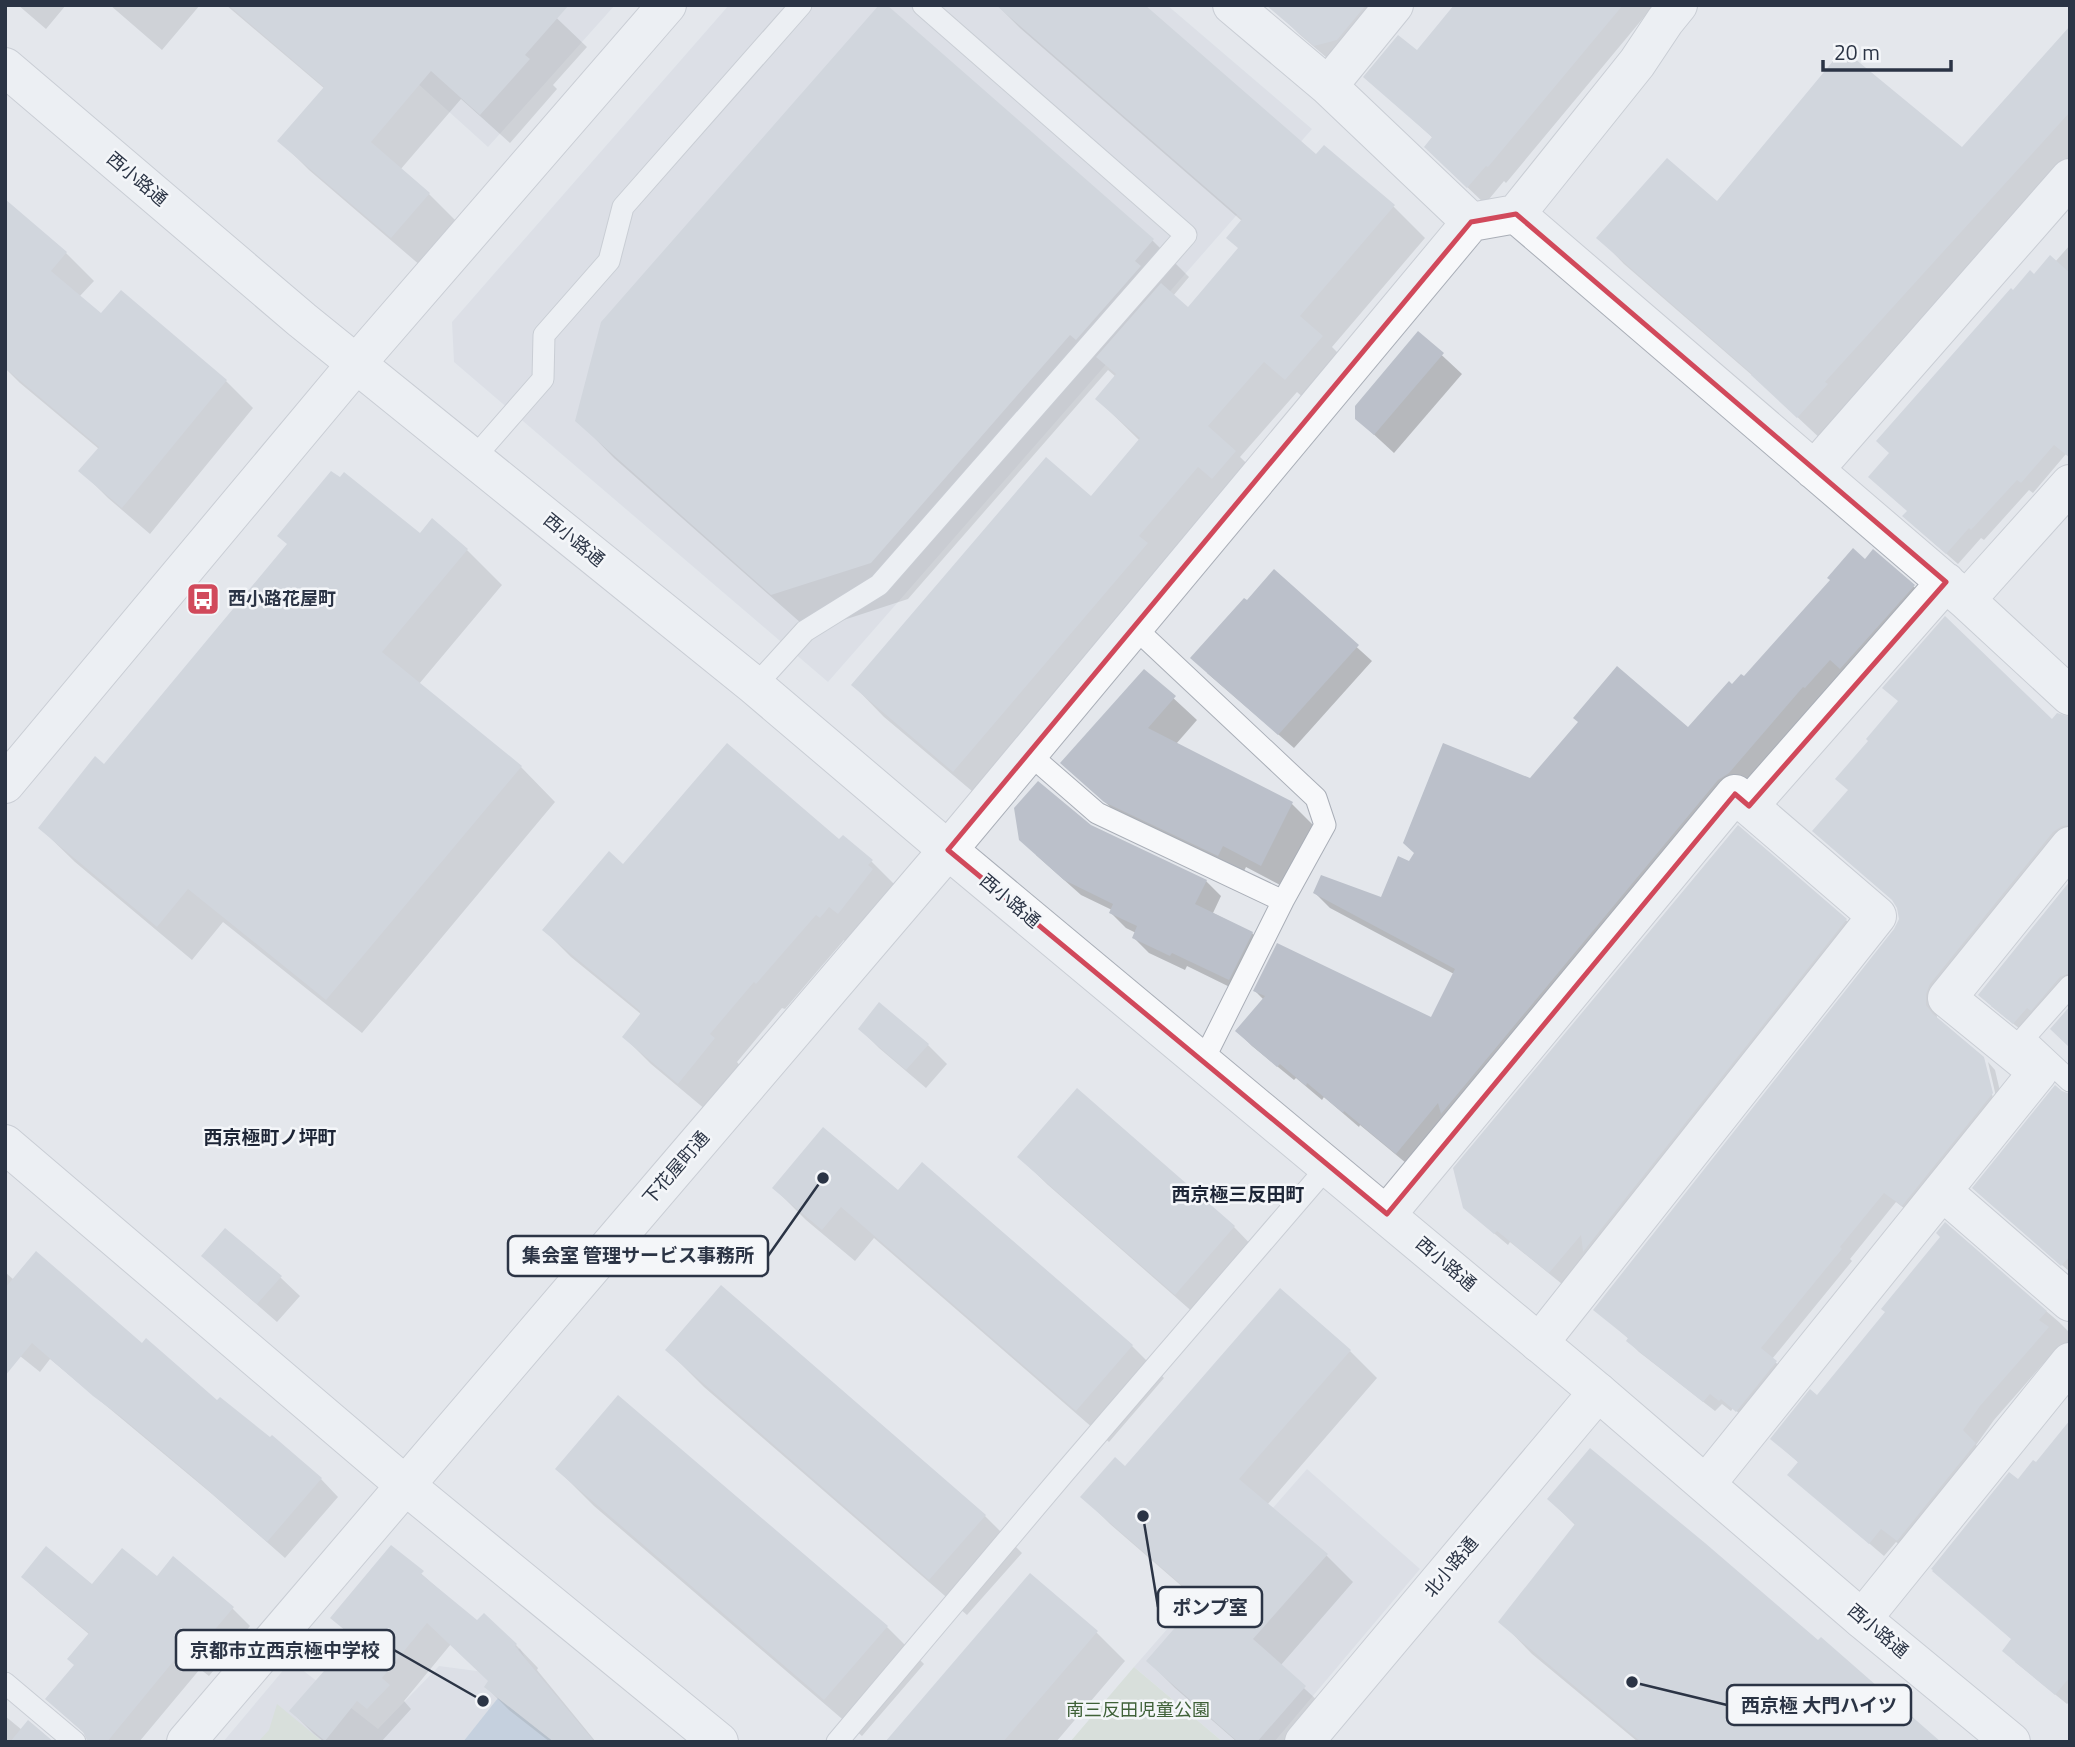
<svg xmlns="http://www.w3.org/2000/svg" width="2075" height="1747" font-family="'Titillium Web','Noto Sans JP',sans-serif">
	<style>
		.built { fill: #d2d6de }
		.green { fill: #c9d6c5 }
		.water { fill: #9fb4cc }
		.shadow { fill: #0003 }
		.building { fill: #bbc0ca }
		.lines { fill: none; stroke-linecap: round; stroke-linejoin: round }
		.service-casing { stroke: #a9aeb7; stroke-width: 23 }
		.minor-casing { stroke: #a9aeb7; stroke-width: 40 }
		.tertiary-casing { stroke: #a9aeb7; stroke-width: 40 }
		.service { stroke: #f7f8fa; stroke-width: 21 }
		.minor { stroke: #f7f8fa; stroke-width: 38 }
		.tertiary { stroke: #f7f8fa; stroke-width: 38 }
		.marked { fill: none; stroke: #d1495b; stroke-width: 5; stroke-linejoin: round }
		.labels { text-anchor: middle; stroke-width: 5; stroke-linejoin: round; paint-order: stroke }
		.street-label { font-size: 18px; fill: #2b3445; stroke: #f4f6f9 }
		.poi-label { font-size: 18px; font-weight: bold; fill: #2b3445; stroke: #f4f6f9; text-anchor: start }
		.park-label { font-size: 18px; fill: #3f6138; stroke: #f4f6f9 }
		.neighbourhood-label { font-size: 19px; font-weight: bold; fill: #1d2536; stroke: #f4f6f9 }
		.leader { fill: none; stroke: #2b3445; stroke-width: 2.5 }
		.callout-dot { fill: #2b3445; stroke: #f4f6f9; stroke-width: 2.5 }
		.callout { fill: #f4f6f9; stroke: #2b3445; stroke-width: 2.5 }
		.callout-label { font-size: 19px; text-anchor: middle; font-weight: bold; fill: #2b3445 }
	</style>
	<rect width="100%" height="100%" fill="#e4e7ec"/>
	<!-- built -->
	<path class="built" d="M331,5H615L488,147Z
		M729,5H1167L1312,129L828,682L454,362L452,322Z
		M1307,1469L1420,1569L1274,1742H1223L1134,1667Z
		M520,1648L525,1658L595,1742H223L291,1661L378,1729L439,1666L492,1673Z"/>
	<!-- green -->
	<path class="green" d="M1134,1667L1223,1742H1070Z
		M277,1704L323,1742H258L269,1730Z"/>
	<!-- water -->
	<path class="water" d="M498,1698L554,1742H463Z"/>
	<!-- shadow -->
	<path class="shadow" d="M18,5H66L46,29Z
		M110,5H200L162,50Z
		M226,5H543L587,47L553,85L557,89L510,143L461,99L400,170L429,194L458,223L421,266L309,170L280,141L325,89Z
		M997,5L1317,157L1394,207L1425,238L1332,347L1354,369L1317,410L1297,392L1240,457L1267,483L985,802L884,717L853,685L1092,498L1140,441L1097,399L1116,377L1108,370L908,599L810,631L614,458L577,420L1152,240L1189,277L1173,296L1189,309L1240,249L1243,222L1020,28Z
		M1277,5H1406L1341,70L1299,34L1274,9Z
		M1456,5H1654L1506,183L1504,181L1485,204L1443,164L1433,138L1366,77L1417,53Z
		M2070,27V164L1824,442L1761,383L1624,264L1599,238L1717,204L1962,150Z
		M5,202L66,253L94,281L79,297L101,316L226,381L253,408L150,534L108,498L81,471L99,449L20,383L5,368Z
		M2070,245V456L2066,454L2033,493L2029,490L1984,540L1981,538L1958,564L1916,527L2013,292L2055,262Z
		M1418,333L1462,374L1394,453L1356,418Z
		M340,479L421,535L433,521L467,550L502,585L419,684L521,767L555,802L362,1033L223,922L192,960L75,862L40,828L104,766L289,545Z
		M1866,561L1913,586L1929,601L1412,1168L1360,1125L1359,1127L1324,1097L1322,1100L1296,1078L1294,1080L1252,1046L1237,1031L1264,1000L1255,991L1432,1019L1454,974L1330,908L1315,893L1382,899L1410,864L1530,780L1688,730L1733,686L1744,679Z
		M1274,572L1372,661L1294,748L1207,673L1247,603Z
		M1144,671L1197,720L1176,744L1292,804L1314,826L1284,887L1246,867L1241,877L1129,824L1062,763Z
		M2070,719V839L1936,1006L1937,1018L1983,1058L1994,1102L1997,1101L1988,1062L1995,1070L2003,1104L1914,1216L1896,1202L1850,1259L1852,1261L1772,1359L1787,1373L1748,1421L1733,1408L1731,1411L1722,1404L1715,1411L1639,1352L1628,1341L1630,1340L1596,1310L1896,930L2053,722Z
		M1090,826L1206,881L1221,896L1213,913L1252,933L1267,948L1244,994L1187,966L1185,970L1149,953L1134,938L1136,933L1126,928L1111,913L1112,910L1081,895L1036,855Z
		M840,841L871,861L898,888L848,944L844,940L785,1009L782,1008L737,1062L741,1067L706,1110L651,1064L624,1037L642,1015L571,957L544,930L623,866Z
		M2070,884V990L2025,1033L1991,1006Z
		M1846,920L1858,933L1562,1284L1510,1242L1508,1245L1464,1208Z
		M860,1029L928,1045L947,1064L926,1088L879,1048Z
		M2070,1095V1272L1986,1199Z
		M1019,1157L1234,1227L1262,1256L1204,1322L1048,1185Z
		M923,1164L1132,1346L1164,1378L1109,1442L874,1238L855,1261L806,1220L774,1188L898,1192Z
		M1945,1225L2059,1322L2070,1333V1341L2060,1353L2056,1349L1994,1420L1976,1445L1989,1458L1912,1554L1896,1542L1884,1556L1789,1475L1799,1463L1772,1439L1817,1397L1887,1312L1942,1237Z
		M225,1230L281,1278L300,1296L277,1322L223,1275L204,1256Z
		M5,1272L14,1280L142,1345L321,1479L338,1497L285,1558L212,1494L50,1359L40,1372L5,1344Z
		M667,1350L985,1516L1022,1553L967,1615L704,1387Z
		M1350,1351L1377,1378L1267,1505L1326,1555L1353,1582L1280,1666L1332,1714L1307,1742H1237L1175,1688L1148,1661L1200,1602L1110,1524L1083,1497L1125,1468Z
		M618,1397L887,1627L924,1664L862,1736L594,1506L557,1469Z
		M2036,1464L2070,1561V1701L2067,1704L2015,1662L2013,1640L1934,1571Z
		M1549,1499L1939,1742H1638L1532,1654L1501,1622L1576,1526Z
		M391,1547L477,1623L484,1616L516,1645L538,1668L537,1670L596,1742H550L509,1710L486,1687L490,1682L451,1644L404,1701L411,1709L381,1742H324L314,1734L291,1711L353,1638L333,1618Z
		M1030,1576L1097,1633L1125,1661L1056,1742H902Z
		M23,1577L92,1586L157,1578L232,1608L250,1626L209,1676L200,1669L139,1742H94L47,1699L76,1665L90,1635L41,1594Z
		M5,1716L22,1730L52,1742H5Z"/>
	<!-- building -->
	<path class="building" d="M228,5H569L525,55L530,59L480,115L431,71L371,142L430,193L391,238L277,141L324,87Z
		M879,5H887L1154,239L1135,261L1141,266L1076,340L1070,335L871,563L771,595L575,421L601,322Z
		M996,5H1145L1316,154L1324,145L1395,205L1300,316L1323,336L1285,380L1264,362L1208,426L1236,451L1212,479L1198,467L1139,536L1148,543L953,772L851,685L1046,457L1091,496L1140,438L1095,399L1116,374L1096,357L1161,283L1188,307L1238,248L1226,238L1242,219Z
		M1266,5H1366L1337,40L1314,46Z
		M1454,5H1623L1488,167L1486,166L1467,188L1424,147L1432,137L1363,77L1398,35L1417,50Z
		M2070,26V112L1825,382L1828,384L1797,418L1751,375L1752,374L1596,238L1667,158L1717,201L1843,49L1962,147Z
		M5,199L67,252L51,271L101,313L121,290L227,380L122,508L78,471L99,447L5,368Z
		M2050,255L2070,273V458L2054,445L2021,483L2017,480L1971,530L1969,528L1946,554L1902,516L1907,511L1868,477L1889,453L1876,441L2011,288L2013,290L2030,270L2034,274Z
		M1418,331L1444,353L1374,435L1355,419V406Z
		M331,471L340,477L344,472L420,533L432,518L468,549L382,652L522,766L326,1000L188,889L157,927L38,828L95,756L104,764L287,544L277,536Z
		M1853,548L1865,559L1873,549L1915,585L1840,669L1830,660L1805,688L1803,687L1729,773L1718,780L1441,1114L1438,1103L1396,1154L1344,1111L1343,1113L1307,1083L1306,1086L1280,1064L1277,1067L1235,1031L1265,996L1253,991L1277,943L1431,1017L1455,969L1313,893L1321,875L1381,897L1398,856L1409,861L1414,853L1403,843L1443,743L1530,778L1578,722L1573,718L1617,666L1688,727L1729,681L1732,684L1741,674L1744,676L1830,580L1827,578Z
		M1274,569L1359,645L1278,735L1190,658L1244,598L1247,600Z
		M1945,616L2052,719L2057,713L2070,717V825L2062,826L2053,832L1930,984L1926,994V1005L1933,1014L1984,1057L1993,1093L1902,1206L1884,1193L1840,1247L1842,1249L1761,1348L1777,1361L1736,1412L1721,1399L1719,1401L1710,1394L1703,1402L1626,1341L1628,1338L1593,1310L1894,929L1899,919L1897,908L1892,900L1812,831L1848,790L1835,779L1868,741L1866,739L1898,701L1882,688Z
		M1144,669L1176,696L1148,728L1293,802L1261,866L1223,846L1218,856L1104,802L1060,763Z
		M727,743L839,839L843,835L873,860L868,865L873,869L838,914L829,907L820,918L816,915L756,984L754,982L710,1034L715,1038L678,1084L622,1037L640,1014V1011L542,930L609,851L623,864Z
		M1038,781L1091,825L1207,880L1195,904L1253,932L1229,980L1172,953L1170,956L1132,938L1137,926L1109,913L1113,904L1064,880L1019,840L1014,808Z
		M1738,825L1847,919L1583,1252L1581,1235L1549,1273L1497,1231L1494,1234L1463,1208L1453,1168Z
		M2070,881V973L2060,977L2031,1011L2027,1008L2013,1024L1978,995Z
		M879,1002L929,1044L906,1070L858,1029Z
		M2070,1006V1048L2050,1029Z
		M2055,1085L2062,1091L2070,1094V1256L2061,1266L1972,1188Z
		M1077,1088L1235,1226L1175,1295L1017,1157Z
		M823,1127L898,1190L922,1162L1133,1345L1076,1411L841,1207L822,1230L772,1188Z
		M1945,1222L2047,1311L2039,1320L2049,1327L1980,1406L1963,1430L1976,1443L1897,1541L1881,1529L1869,1544L1787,1475L1798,1462L1770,1439L1810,1389L1817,1395L1885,1312L1881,1309L1940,1237L1936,1233Z
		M225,1228L282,1276L257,1304L201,1256Z
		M36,1251L142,1343L146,1338L217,1400L220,1397L270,1437L272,1435L322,1478L267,1542L193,1477L120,1416L93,1396L32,1343L5,1376V1288Z
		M721,1285L986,1515L929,1580L665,1350Z
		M1280,1288L1351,1350L1239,1479L1328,1554L1253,1639L1306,1686L1257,1742H1238L1146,1661L1199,1600L1080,1497L1115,1457L1125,1466Z
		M618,1395L888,1626L824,1700L555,1469Z
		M2070,1420V1677L2055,1695L2002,1651L2011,1639L1932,1571L1933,1570L1931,1569L2009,1472L2018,1479L2033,1460L2036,1462Z
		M1590,1448L1705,1543L1818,1640L1821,1637L1941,1742H1641L1498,1622L1575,1524L1547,1499Z
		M391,1545L424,1571L421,1574L477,1620L484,1613L517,1644L515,1646L595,1742H554L484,1687L488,1681L427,1623L382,1678L390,1685L367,1709L357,1701L325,1741L289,1711L324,1671L322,1669L352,1636L330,1618Z
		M46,1546L92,1584L122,1548L157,1576L173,1556L234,1607L190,1659L181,1652L107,1742H88L83,1732L45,1699L74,1665L67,1659L89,1633L21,1577Z
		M1030,1573L1098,1631L1003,1742H885Z
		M28,1720L54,1742H10Z"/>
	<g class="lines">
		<defs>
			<path id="service" d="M473,459L543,379L544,335L609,261L623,207L801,5
				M1134,627L1316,798L1325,825L1283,901L1203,1061
				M755,686L805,631L879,585L1186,235L923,5
				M1028,753L1097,813L1283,901
				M2070,986L2024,1038L2070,1081
				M5,1683L75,1742
				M837,1742L1064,1473L1329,1165"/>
			<path id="minor" d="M1232,5L1328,86L1471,222
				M1328,86L1394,5
				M1516,214L1966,600L2070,696
				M1814,470L2070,178
				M1966,600L2070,484
				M1749,806L1946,582
				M1942,1191L2070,1302
				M1387,1214L1735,794L1877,916L1539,1343
				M1706,1484L2038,1072L1947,998L2070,846
				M1862,1619L2070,1362
				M186,1742L948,850L1471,222L1516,214L1637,63L1665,21L1678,5
				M1304,1742L1598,1392"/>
			<path id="tertiary" d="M5,67L302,320L755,686L948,850L1598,1392L1862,1619L2011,1742
				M5,784L356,364L667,5
				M5,1144L405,1485L719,1742"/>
		</defs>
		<!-- service casing -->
		<use href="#service" class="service-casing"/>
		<!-- minor casing -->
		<use href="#minor" class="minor-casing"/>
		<!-- tertiary casing -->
		<use href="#tertiary" class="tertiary-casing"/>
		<!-- service -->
		<use href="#service" class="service"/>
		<!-- minor -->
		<use href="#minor" class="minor"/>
		<!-- tertiary -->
		<use href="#tertiary" class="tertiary"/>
	</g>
	<!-- marked area -->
	<path d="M0 0H2075V1747H0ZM1516,214L1946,582L1749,806L1735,794L1387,1214L948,850L1471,222Z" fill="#e4e7ec" fill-opacity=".55" fill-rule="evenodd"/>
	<path class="marked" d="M1516,214L1946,582L1749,806L1735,794L1387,1214L948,850L1471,222Z"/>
	<!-- icons -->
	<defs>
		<symbol id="bus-square" viewBox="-11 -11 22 22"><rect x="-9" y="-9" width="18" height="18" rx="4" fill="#d1495b" stroke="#f4f6f9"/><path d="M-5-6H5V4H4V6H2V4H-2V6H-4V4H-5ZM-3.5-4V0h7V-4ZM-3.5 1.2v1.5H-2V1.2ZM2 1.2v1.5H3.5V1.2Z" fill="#fff"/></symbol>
	</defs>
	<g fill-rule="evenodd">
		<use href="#bus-square" x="184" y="580" width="38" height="38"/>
	</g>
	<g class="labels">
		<!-- street labels -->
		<g class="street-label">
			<text transform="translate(137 179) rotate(40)" y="6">西小路通</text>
			<text transform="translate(574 540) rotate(39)" y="6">西小路通</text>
			<text transform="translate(1010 901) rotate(40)" y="6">西小路通</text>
			<text transform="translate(676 1168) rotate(-49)" y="6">下花屋町通</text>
			<text transform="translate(1446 1264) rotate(40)" y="6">西小路通</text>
			<text transform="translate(1451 1567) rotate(-50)" y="6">北小路通</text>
			<text transform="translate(1878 1631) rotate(40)" y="6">西小路通</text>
		</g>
		<!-- poi labels -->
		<g class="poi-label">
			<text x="228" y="605">西小路花屋町</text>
		</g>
		<!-- park labels -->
		<g class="park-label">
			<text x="1138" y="1716">南三反田児童公園</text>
		</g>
		<!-- neighbourhood labels -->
		<g class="neighbourhood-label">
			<text x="270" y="1144">西京極町ノ坪町</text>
			<text x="1238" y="1201">西京極三反田町</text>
		</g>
	</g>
	<!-- callouts -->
	<path class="leader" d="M823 1178L768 1256M1143 1516L1158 1607M483 1701L394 1650M1632 1682L1727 1705"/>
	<g class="callout-dot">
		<circle cx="823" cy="1178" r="7"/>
		<circle cx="1143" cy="1516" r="7"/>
		<circle cx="483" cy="1701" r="7"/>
		<circle cx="1632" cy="1682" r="7"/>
	</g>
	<g class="callout">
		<rect x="508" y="1236" width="260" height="40" rx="7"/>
		<rect x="1158" y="1587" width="104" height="40" rx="7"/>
		<rect x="176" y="1630" width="218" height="40" rx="7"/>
		<rect x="1727" y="1685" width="184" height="40" rx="7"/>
	</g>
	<g class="callout-label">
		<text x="638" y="1262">集会室 管理サービス事務所</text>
		<text x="1210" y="1614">ポンプ室</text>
		<text x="285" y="1657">京都市立西京極中学校</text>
		<text x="1819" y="1712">西京極 大門ハイツ</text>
	</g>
	<!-- border -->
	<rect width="2075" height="1747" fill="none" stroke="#2b3445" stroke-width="14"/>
	<!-- scale -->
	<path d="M1823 60v10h128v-10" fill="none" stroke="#2b3445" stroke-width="3.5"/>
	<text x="1834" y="60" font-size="21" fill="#2b3445" stroke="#f4f6f9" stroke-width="5" paint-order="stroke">20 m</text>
</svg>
